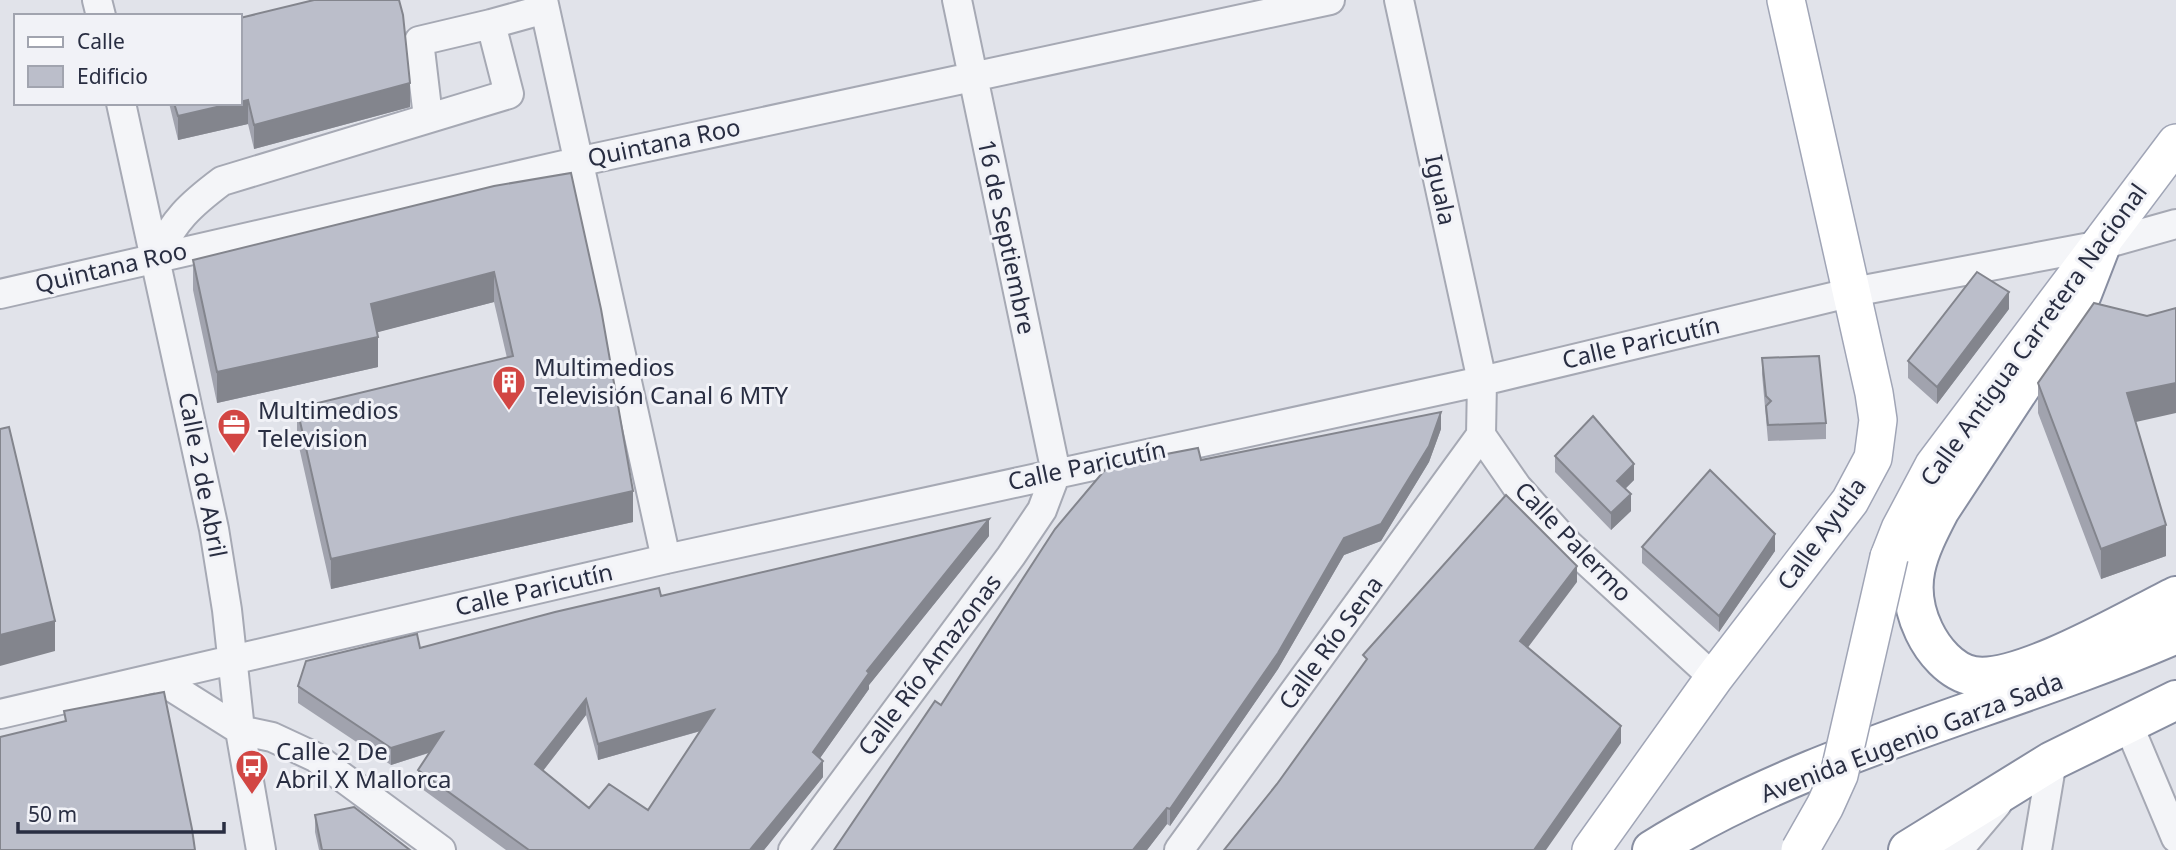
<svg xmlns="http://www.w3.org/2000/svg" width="2176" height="850" font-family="'Noto Sans',sans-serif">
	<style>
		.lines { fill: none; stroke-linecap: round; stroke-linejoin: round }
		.minor-casing { stroke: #a6a9b4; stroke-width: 32 }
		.major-casing { stroke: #a0a5b6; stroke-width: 40 }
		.highway-casing { stroke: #888ea1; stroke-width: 42 }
		.minor { stroke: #f4f5f8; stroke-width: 28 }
		.major { stroke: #fff; stroke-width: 37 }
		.highway { stroke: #fff; stroke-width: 38 }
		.major-bridge-casing { stroke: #a0a5b6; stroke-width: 40; stroke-linecap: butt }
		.major-bridge { stroke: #fff; stroke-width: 37 }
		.wall { fill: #a1a3ae; fill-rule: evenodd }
		.shaded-wall { fill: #83858d }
		.building { fill: #bbbeca; stroke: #83858d; stroke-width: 2; fill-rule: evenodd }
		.labels { text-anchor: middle; stroke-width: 6; stroke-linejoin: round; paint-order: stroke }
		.street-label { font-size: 24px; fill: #292e42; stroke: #f1f2f7 }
		.poi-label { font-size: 24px; fill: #292e42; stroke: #f1f2f7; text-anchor: start }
	</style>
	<rect width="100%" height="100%" fill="#e1e3ea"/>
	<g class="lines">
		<defs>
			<path id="minor" d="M97,0L101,16
				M543,0L666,559
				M1399,0L1482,381L1481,435L1517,487L1568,544L1714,678
				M491,24L545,9
				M121,103L214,529L227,610L240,730L261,850
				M156,257C174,220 190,205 222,181L509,94L491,24L419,41L428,117
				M0,294L577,162L1330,0
				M159,679L240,730L272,737L315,757L441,850
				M0,714L666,559L1482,381L1853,292L2101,245L2176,224
				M2128,724L2176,838
				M793,850L1011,556L1042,510L1056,473L957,0
				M1179,850L1481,435
				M1958,850L1997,804
				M2037,850L2052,761"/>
			<path id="major" d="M1889,557L1900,529L1934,465L2176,143
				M1591,850L1714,678L1850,501L1873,458L1878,420L1874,393L1786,0"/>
			<path id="highway" d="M2101,245L2082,294L1940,510C1918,552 1902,585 1924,631C1933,650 1951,672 1973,676C2020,684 2131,618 2176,596
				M1652,850C1812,750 2004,709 2176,634
				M1908,850L2052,761L2176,700"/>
		</defs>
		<!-- minor casing -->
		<use href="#minor" class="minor-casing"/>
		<!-- major casing -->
		<use href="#major" class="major-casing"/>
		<!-- highway casing -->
		<use href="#highway" class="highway-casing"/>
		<!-- minor -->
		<use href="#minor" class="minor"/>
		<!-- major -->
		<use href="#major" class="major"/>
		<!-- highway -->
		<use href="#highway" class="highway"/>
		<defs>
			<path id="major-bridge" d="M1800,850L1825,806L1839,775L1889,557"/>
		</defs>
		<!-- major-bridge casing -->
		<use href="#major-bridge" class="major-bridge-casing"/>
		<!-- major-bridge -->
		<use href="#major-bridge" class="major-bridge"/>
	</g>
	<!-- wall -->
	<path class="wall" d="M240,18L410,107L254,149L248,124L178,140L169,103H240Z
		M494,186L633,522L331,589L297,438V408L507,358L494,302L377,332L378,367L217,403L193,290V260Z
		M2009,309L1937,404L1908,378V361Z
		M2147,316L2135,422L2166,556L2101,579L2038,413V383Z
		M1762,358L1826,423V439L1768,441L1762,374Z
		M1441,429L1429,462L1381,541L1344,555L1278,669L1170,826L1167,824L1147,850L941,705L1201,460Z
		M1555,456L1634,480L1625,489L1631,511L1611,530L1555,472Z
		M989,536L869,685V689L820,758L823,777L764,850H506L418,786V770L429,753L391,765L298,703V686L420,648L661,596ZM586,715L598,760L701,731L648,810L589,808L543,771Z
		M1642,547L1775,551L1719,632L1642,563Z
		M315,815L410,850H319L315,832Z"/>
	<!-- shaded-wall -->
	<path class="shaded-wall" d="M410,83V107L254,149V125Z
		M248,100V124L178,140V116L234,103H240V102Z
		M494,272V302L371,334V304Z
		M2009,292V309L1937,404V387Z
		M378,337V367L217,403V372Z
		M2176,383V413L2127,424V393Z
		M1441,412V429L1429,462L1381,541L1344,555L1278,669L1170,826V809L1344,538Z
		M1634,464V480L1617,497V481Z
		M633,491V522L331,589V559Z
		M1631,494V511L1611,530V513Z
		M989,519V536L869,685V689L813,768V752L867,671Z
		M2166,525V556L2101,579V549Z
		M1775,534V551L1719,632V616Z
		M1577,566V582L1520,658V641Z
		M55,621V651L0,666V635Z
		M586,699V715L535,781V764Z
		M714,710V727L598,760V744Z
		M1621,726V743L1546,850H1534Z
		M443,732V748L391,765V748Z
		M823,761V777L764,850H750Z
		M1167,808V824L1147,850H1133Z"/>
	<!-- building -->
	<path class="building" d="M314,0H399L403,15L410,83L254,125L248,100L240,102V18Z
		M174,103H234L178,116Z
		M571,173L601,309L633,491L331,559L297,408L513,356L494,272L371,304L378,337L217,372L193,260L494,186Z
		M1977,272L2009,292L1937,387L1908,361Z
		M2094,303L2147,316L2176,308V383L2127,393L2166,525L2101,549L2038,383Z
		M1819,356L1826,423L1768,425L1766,406L1771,401L1766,396L1762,358Z
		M1441,412L1429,446L1381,524L1344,538L1278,653L1170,809L1167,808L1133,850H834L935,701L941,705L1055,529L1109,465L1198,448L1201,460Z
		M1593,416L1634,464L1617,481L1631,494L1611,513L1555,456Z
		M9,427L55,621L0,635V429Z
		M1710,470L1775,534L1719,616L1642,547Z
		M1506,495L1577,566L1520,641L1621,726L1534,850H1224L1277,784L1367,659L1363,655Z
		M989,519L867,671L869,673L813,752L823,761L750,850H529L418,770L443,732L391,748L298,686L306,661L417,634L420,648L555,612L659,588L661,596ZM586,699L598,744L714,710L648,810L609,784L589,808L535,764Z
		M164,692L192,829L195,850H0V737L66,721L64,711Z
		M354,807L410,850H322L315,815Z"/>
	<!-- icons -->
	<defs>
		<symbol id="building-pin" viewBox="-11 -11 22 30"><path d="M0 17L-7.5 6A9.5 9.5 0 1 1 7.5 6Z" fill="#d24643" stroke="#f1f2f7"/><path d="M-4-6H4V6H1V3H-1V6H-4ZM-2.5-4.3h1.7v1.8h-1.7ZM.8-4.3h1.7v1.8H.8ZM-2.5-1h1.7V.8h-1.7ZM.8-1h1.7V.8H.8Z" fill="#fff"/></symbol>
		<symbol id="office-pin" viewBox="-11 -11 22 30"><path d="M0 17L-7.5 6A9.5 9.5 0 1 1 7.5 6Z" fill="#d24643" stroke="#f1f2f7"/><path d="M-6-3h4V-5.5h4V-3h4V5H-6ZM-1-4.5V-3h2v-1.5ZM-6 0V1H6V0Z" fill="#fff"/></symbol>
		<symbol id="bus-pin" viewBox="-11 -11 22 30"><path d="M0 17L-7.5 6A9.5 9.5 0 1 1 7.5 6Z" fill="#d24643" stroke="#f1f2f7"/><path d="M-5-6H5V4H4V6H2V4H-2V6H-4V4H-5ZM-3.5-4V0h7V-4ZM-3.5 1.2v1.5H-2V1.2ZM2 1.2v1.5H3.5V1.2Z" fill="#fff"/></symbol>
	</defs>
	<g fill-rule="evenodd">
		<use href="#building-pin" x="490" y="363" width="38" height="52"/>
		<use href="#office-pin" x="215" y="406" width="38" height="52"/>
		<use href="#bus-pin" x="233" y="747" width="38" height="52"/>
	</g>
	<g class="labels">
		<!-- street labels -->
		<g class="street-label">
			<text transform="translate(664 143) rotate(-12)" y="8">Quintana Roo</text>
			<text transform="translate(1440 190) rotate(78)" y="8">Iguala</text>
			<text transform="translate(1006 237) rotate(78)" y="8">16 de Septiembre</text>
			<text transform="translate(111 268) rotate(-13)" y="8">Quintana Roo</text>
			<text transform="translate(2034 335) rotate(-54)" y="8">Calle Antigua Carretera Nacional</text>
			<text transform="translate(1641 343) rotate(-13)" y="8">Calle Paricutín</text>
			<text transform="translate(1087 466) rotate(-12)" y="8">Calle Paricutín</text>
			<text transform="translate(202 475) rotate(79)" y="8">Calle 2 de Abril</text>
			<text transform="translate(1822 534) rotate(-54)" y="8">Calle Ayutla</text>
			<text transform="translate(1573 542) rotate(46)" y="8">Calle Palermo</text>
			<text transform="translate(534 590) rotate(-13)" y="8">Calle Paricutín</text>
			<text transform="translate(1331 643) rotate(-54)" y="8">Calle Río Sena</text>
			<text transform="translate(930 665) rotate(-53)" y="8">Calle Río Amazonas</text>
			<text transform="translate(1912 738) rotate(-21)" y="8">Avenida Eugenio Garza Sada</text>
		</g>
		<!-- poi labels -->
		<g class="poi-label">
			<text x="534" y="376">Multimedios<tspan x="534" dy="28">Televisión Canal 6 MTY</tspan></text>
			<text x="258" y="419">Multimedios<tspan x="258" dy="28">Television</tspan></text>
			<text x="276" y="760">Calle 2 De<tspan x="276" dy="28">Abril X Mallorca</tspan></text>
		</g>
	</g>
	<!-- legend -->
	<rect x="14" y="14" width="228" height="91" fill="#f1f2f7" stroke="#a1a4af" stroke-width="2"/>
	<rect x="28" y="37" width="35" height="10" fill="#ffffff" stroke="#a1a4af" stroke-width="2"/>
	<text x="77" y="49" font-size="21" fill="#292e42">Calle</text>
	<rect x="28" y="66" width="35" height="21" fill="#bbbeca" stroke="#a1a4af" stroke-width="2"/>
	<text x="77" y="84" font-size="21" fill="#292e42">Edificio</text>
	<!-- scale -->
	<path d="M18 822v10h206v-10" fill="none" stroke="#292e42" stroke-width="3.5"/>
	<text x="28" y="822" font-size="21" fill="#292e42" stroke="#f1f2f7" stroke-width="5" paint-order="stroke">50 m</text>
</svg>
